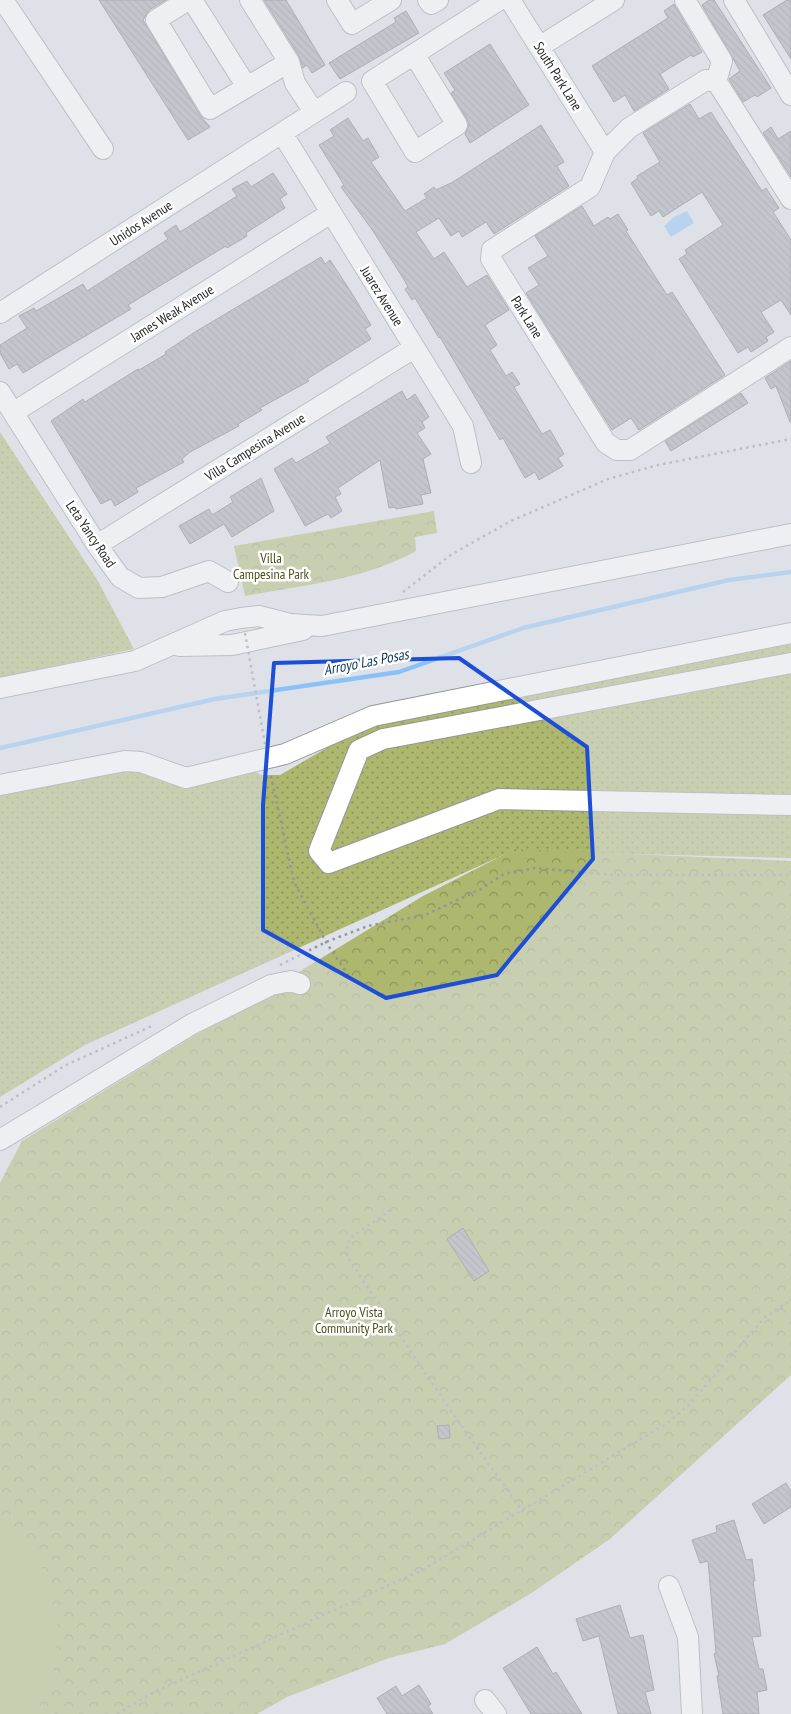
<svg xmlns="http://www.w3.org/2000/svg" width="791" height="1714" font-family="'PT Sans Narrow',sans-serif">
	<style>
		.grass { fill: url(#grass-dots) }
		.park { fill: url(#park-crowns) }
		.pitch { fill: #adb76e }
		.water { fill: #8ac2f8 }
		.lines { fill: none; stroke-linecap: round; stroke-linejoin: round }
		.stream { stroke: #8ac2f8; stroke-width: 4.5 }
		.building { fill: url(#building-back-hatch); stroke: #6f7176 }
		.minor-casing { stroke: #94969c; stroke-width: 22 }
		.path { stroke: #94969b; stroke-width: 2.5; stroke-dasharray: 2.5 4; stroke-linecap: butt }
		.minor { stroke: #fff; stroke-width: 20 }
		.path-bridge { stroke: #94969b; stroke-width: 2.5; stroke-dasharray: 2.5 4; stroke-linecap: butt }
		.marked { fill: none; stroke: #1d4ed8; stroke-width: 4; stroke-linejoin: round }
		.labels { text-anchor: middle; stroke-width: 5; stroke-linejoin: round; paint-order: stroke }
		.street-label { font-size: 14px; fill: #28292b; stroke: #fff }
		.park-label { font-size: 14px; fill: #4c521c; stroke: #fff }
		.water-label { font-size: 15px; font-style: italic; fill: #10395c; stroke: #fff }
	</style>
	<defs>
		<pattern id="grass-dots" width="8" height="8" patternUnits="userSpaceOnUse" patternTransform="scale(1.25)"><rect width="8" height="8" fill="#adb76e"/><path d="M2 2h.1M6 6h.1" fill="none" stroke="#8d955b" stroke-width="1.8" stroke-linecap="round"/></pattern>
		<pattern id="park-crowns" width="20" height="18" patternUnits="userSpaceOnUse" patternTransform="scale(1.25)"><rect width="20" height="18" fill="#adb76e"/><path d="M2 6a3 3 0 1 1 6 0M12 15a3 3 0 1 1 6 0" fill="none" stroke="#8d955b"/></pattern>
		<pattern id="building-back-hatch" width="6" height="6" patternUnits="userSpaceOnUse" patternTransform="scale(1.25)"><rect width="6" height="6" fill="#a3a4ab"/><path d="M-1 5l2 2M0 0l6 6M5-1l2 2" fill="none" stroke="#85868b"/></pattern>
	</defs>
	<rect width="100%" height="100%" fill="#dfe1e8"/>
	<!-- grass -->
	<path class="grass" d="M0,432L98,581L134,649L0,678Z
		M791,644V858L512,851L85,1045L0,1097V792L98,773L251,769L261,775H280L349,735L393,721Z"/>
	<!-- park -->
	<path class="park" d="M434,511L437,533L415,537L416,551C364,580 304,585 245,596L234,546Z
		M515,849L791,861V1375L610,1539L530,1594L445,1644L389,1658L287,1697L257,1714H0V1183L22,1141L423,896Z"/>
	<!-- pitch -->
	<path class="pitch" d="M14,1526L42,1569L58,1622L52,1681L35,1714H0V1535Z"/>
	<!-- water -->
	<path class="water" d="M687,211L694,223L671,237L664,226L674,217Z"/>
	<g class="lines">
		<!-- stream -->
		<path class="stream" d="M0,748L215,699L399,672L523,628L729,580L791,572"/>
	</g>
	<!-- building -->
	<path class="building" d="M99,0H166L149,10L143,20L200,115L210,127L188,140Z
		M264,0H286L325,65L312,73L307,65L303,68L299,56Z
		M709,0H714L771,88L757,97L755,95L743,102L729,79L740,71L702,5Z
		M787,0H791V59L763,15Z
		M674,4L702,52L693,57L691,55L660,74L669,89L634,111L625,95L614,102L592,66L668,18L664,11Z
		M406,11L419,33L340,79L329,63L396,22L394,18Z
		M490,44L529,105L470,143L465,134L469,125L467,119L451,93L455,90L444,73Z
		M690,104L699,119L711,112L762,191L766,188L779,208L773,212L791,240V315L781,300L761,312L774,332L766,337L768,341L751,352L748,347L738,353L679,259L687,254L685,250L723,225L702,192L663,217L659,211L651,216L631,183L638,178L637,176L660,162L643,133Z
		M348,118L363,141L368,138L379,157L371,162L405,211L427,198L424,194L434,187L436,190L453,182L541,125L564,162L557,166L569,186L494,234L486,222L462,237L459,231L451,236L439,218L416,232L434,259L444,252L467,287L487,275L509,310L485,325L497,345L490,350L506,376L512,372L520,384L514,387L542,434L550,430L564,454L558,458L563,466L539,480L535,472L525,478L503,438L500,440L488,419L440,337L439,338L415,298L412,300L405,289L408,287L403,278L373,231L341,187L344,185L319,145L334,136L330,130Z
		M771,127L778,139L791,131V177L763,133Z
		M273,173L287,194L280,199L285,208L246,233L247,236L227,248L226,246L128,305L131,309L23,373L17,364L9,369L0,353V345L27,328L19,316L34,308L36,311L83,284L87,291L168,239L164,233L176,225L180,232L237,196L232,189L247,181L251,187Z
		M582,206L594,226L608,217L610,219L618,214L628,230L626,231L667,295L672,292L725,375L639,430L631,418L612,430L526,293L539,285L528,268L548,256L535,236Z
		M321,257L325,264L330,260L351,292L371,325L365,329L371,339L307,379L309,381L260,408L262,410L238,424L239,426L190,452L182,459L184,462L136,488L138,492L115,506L111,499L101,504L51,421L83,399L85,402L138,369L139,370L166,354L165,352L195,332Z
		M791,361V422H790L776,386L771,389L765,378Z
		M402,391L407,400L415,394L429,417L422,422L425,428L417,433L431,454L423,459L431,493L421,495L423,504L396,509L395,507L389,508L380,460L338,488L341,494L335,497L342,511L331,518L328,514L305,526L274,469L292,458L296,463L330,443L326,437Z
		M741,393L748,403L671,451L665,441Z
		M261,478L274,511L232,537L224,524L190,544L179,526L209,509L212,515L233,502L230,497Z
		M463,1228L489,1271L474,1281L447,1239Z
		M449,1425L450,1438L439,1439L437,1426Z
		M786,1483L791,1491V1507L764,1524L752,1504Z
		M734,1520L746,1560L752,1559L755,1581H753L761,1636L752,1637L759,1669H763L767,1690L757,1692L759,1714H723L717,1676H719L714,1654L716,1653L708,1561L700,1563L692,1540L717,1532L716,1526Z
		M620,1605L630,1638L643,1635L654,1690L645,1692L651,1714H618L599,1636L583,1641L576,1619Z
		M537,1647L553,1674L556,1672L582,1714H531L503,1668Z
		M419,1685L431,1704L428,1706L433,1714H387L377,1698L396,1686L402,1696Z"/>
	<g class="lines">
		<defs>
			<path id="minor" d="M3,0L103,149
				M188,0L156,20L210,109L289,62
				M192,0L247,87
				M250,0L289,62L295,83L314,112
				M337,0L352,24L391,0
				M428,0L431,4L438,0
				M510,0L605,152
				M685,0L722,61L716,82
				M734,0L791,95
				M539,47L614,0
				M414,54L457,125L415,152L372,81L499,0
				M282,133L463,426L471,463
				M791,199L720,87L716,82L706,80L629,128L605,152L590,187L492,250L491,259L606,443L617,450H630L791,347
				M0,313L346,92
				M0,392L97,545L120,577L139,588L162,587L209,571L228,582
				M14,412L331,213
				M97,545L414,348
				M179,646L232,645L303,630
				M791,663L383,739L359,750L319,851L329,863L499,799L791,805
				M0,688L135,661L225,621L241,618L259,616L290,624L322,626L791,534
				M0,785L125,761L141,762L186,778L285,754L373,716L791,633
				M0,1140L192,1024L271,985L291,981L300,984
				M669,1586L688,1637L692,1714
				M485,1700L496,1714"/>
		</defs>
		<!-- minor casing -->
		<use href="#minor" class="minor-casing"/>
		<!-- path -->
		<path class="path" d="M403,592L452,554L511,521L608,479L658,465L791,439
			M271,776L294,882L326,942L352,981
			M280,965L326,942L368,926L425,915L481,889L504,874L534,868L614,875H791
			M0,1107L64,1066L154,1025
			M391,1210L350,1238L346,1250L350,1261L451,1411L523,1512
			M117,1714L150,1694L424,1569L666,1424L689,1405L764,1318L791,1300"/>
		<!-- minor -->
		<use href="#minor" class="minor"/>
		<!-- path-bridge -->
		<path class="path-bridge" d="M245,633L265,744"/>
	</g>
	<!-- marked area -->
	<path d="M0 0H791V1714H0ZM459,658L587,747L593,859L497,975L386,998L263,930V805L274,663Z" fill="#dfe1e8" fill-opacity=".55" fill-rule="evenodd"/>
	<path class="marked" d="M459,658L587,747L593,859L497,975L386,998L263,930V805L274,663Z"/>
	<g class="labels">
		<!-- street labels -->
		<g class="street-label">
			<text transform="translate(558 76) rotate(58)" y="5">South Park Lane</text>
			<text transform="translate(141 223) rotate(-33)" y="5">Unidos Avenue</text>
			<text transform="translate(382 296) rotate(58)" y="5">Juarez Avenue</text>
			<text transform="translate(172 313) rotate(-32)" y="5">James Weak Avenue</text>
			<text transform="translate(527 317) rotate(58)" y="5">Park Lane</text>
			<text transform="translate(255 447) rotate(-32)" y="5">Villa Campesina Avenue</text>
			<text transform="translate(91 534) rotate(56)" y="5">Leta Yancy Road</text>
		</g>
		<!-- park labels -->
		<g class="park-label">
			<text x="271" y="563">Villa<tspan x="271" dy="16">Campesina Park</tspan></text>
			<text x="354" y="1317">Arroyo Vista<tspan x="354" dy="16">Community Park</tspan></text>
		</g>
		<!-- water labels -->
		<g class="water-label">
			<text transform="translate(366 662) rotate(-11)" y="5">Arroyo Las Posas</text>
		</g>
	</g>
</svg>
